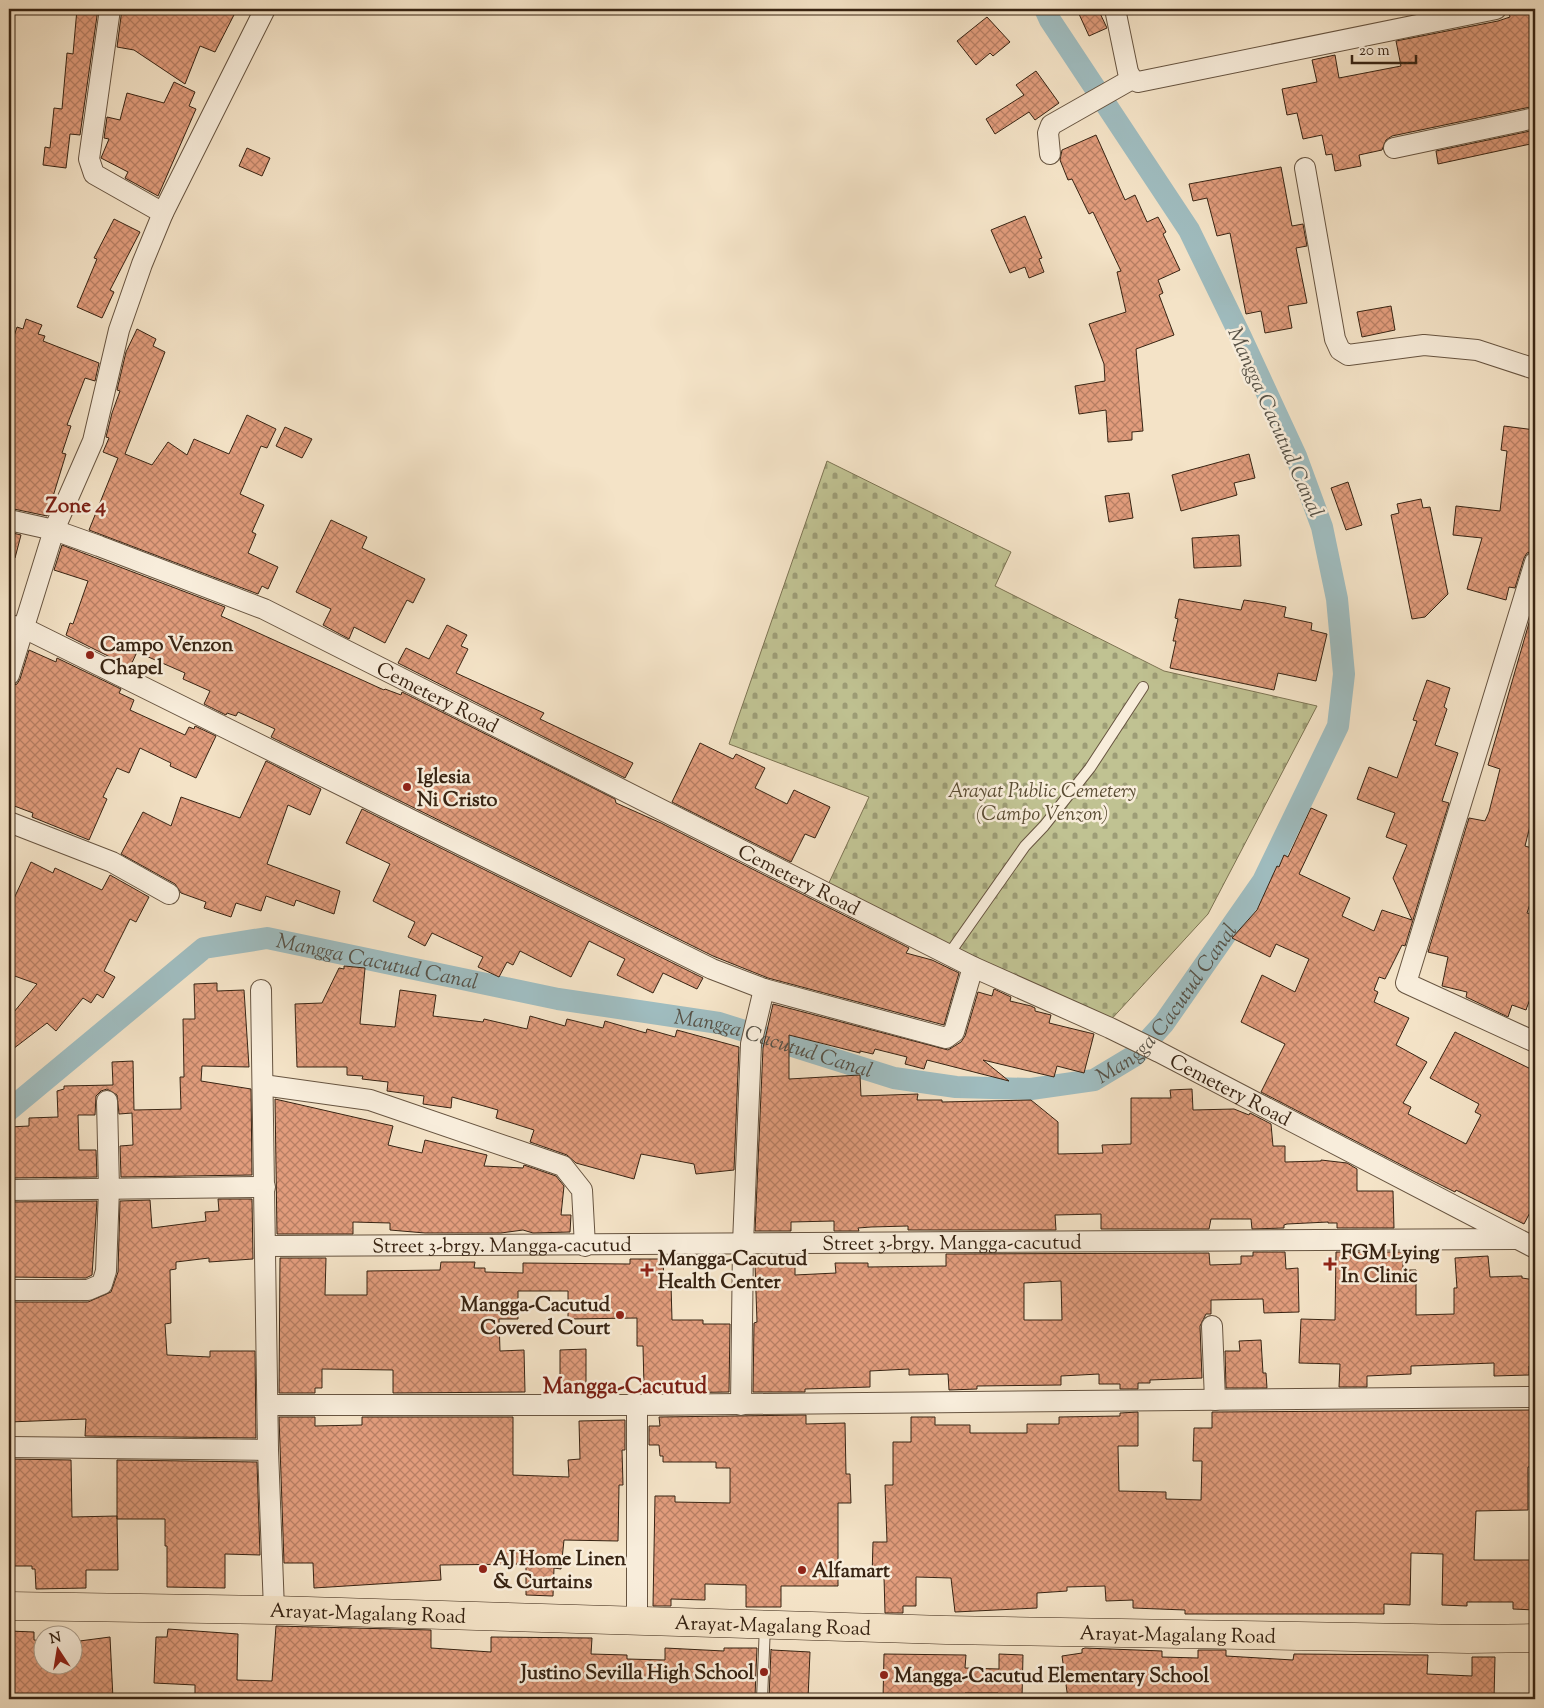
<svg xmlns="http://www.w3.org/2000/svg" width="1544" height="1708" font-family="'Sorts Mill Goudy',serif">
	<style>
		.cemetery { fill: url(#cemetery-stones); stroke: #7c7352 }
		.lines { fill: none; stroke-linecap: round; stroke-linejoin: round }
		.canal { stroke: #9fbcbf; stroke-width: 22 }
		.building { fill: url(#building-cross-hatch); stroke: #382413; fill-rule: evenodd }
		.lane-casing { stroke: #675440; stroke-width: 12 }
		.street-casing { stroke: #675440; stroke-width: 22 }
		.primary-casing { stroke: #382413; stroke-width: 29 }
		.lane { stroke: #f8eddb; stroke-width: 10 }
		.street { stroke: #f8eddb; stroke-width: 20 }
		.primary { stroke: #f4e3c7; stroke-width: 28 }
		.poi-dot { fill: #8f2418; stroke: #f8eddb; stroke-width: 2 }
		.labels { text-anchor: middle; stroke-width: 5; stroke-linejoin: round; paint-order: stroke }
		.poi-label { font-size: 20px; font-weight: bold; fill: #382413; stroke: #f8eddb; text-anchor: start }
		.street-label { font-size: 20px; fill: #382413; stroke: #f8eddb }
		.park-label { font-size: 20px; font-style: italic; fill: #5a4c33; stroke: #f8eddb }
		.water-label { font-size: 21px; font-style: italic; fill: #575247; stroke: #f8eddb }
		.neighbourhood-label { font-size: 21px; font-weight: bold; fill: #7a1f14; stroke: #f8eddb }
		.quarter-label { font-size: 22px; font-weight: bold; fill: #7a1f14; stroke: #f8eddb }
	</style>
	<defs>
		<pattern id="cemetery-stones" width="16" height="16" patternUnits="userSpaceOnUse" patternTransform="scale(1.25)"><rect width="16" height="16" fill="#c0c292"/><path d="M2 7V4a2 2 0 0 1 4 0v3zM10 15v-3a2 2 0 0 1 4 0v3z" fill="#9d9d76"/></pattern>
		<pattern id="building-cross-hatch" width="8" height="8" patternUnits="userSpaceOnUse" patternTransform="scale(1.25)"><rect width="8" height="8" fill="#e19c7c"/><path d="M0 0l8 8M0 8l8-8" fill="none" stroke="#b77f64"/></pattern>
	</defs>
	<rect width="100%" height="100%" fill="#f4e3c7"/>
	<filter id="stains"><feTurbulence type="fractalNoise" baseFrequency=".004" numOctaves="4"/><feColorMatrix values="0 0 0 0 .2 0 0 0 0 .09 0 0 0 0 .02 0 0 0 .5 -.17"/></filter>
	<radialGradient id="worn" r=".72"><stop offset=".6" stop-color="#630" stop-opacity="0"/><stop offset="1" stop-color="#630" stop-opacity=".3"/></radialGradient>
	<!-- cemetery -->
	<path class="cemetery" d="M827,461L1011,552L995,586L1164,671L1317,706L1208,914L1107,1024L827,887L869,797L729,744Z"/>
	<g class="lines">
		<!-- canal -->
		<path class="canal" id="s1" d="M9,1110L204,948L267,938L558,999L719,1023L894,1078L956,1087L1031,1089L1094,1080L1134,1056L1164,1023L1263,881L1338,726L1344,674L1337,599L1322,527L1296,456L1240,335L1189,230L1050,20L1045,9"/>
	</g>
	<!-- building -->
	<path class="building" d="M77,9H98L80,135L70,134L66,168L43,165L45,147L50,148L54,108L62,109L67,53L73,54Z
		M122,9H237L215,52L200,46L185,84L134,50L117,47Z
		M1091,9H1098L1107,28L1089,36L1079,14Z
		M1530,9L1535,32V106L1392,136L1386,140L1382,150L1359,155L1361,166L1335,171L1332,154L1326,155L1322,135L1303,139L1297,113L1287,115L1282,89L1317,82L1312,60L1335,55L1339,78L1401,66L1396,41L1498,21L1510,17L1509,13Z
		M987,17L1010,42L993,56L990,53L976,65L957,41Z
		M1036,71L1059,103L1035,120L1029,112L995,134L986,119L1024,95L1016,85Z
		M174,82L195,92L189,106L196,109L158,196L125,178L128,172L101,158L109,139L104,138L107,117L120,120L127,93L164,103Z
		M1535,130V143L1438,164L1436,151Z
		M1096,135L1125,200L1135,195L1147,222L1158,217L1166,232L1163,234L1180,270L1158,280L1163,293L1159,295L1174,335L1136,349L1143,431L1132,432V440L1108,442L1106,410L1079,414L1075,386L1105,381L1104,364L1089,324L1126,312L1117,272L1121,271L1093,212L1089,214L1072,179L1068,180L1060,160L1062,150Z
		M247,148L270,158L262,176L239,166Z
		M1281,167L1292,226L1303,224L1307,246L1296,248L1307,303L1288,306L1292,328L1265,333L1261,311L1246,314L1230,233L1217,236L1207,198L1193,201L1189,184Z
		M1025,216L1042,258L1039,259L1044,272L1029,278L1025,267L1010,273L991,230Z
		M114,219L140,232L110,290L114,292L102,318L77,307L97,259L94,258Z
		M1391,306L1395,330L1362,337L1357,312Z
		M26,319L42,325L38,334L45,336L43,341L99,363L95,381L85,378L67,425L71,426L62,453L66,454L47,516L9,508V352L17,327L23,329Z
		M137,329L156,339L153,346L165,352L125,454L152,465L168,442L187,455L194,439L229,454L247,415L276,429L267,448L261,446L240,494L264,505L252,532L256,534L248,553L278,567L268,589L262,586L258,594L89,530L118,458L103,452L109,438L106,437L112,413L120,391L117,390L126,352Z
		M1504,426L1535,430V550L1527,553L1524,558L1515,588L1509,587L1506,600L1467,589L1482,538L1453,535L1456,506L1500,511L1507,451L1501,450Z
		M285,427L312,439L302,458L276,446Z
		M1249,454L1255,478L1234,483L1237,495L1181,511L1172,475Z
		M1348,482L1362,525L1346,530L1331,488Z
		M1129,493L1133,518L1109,522L1105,496Z
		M1421,499L1423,508L1430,507L1448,594L1425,617L1412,619L1391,515L1399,513L1397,504Z
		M331,520L367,537L362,548L425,579L413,603L407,600L385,643L354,627L349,639L323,625L331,609L296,592Z
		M9,532L21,535L15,558H9Z
		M1239,535L1241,566L1194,568L1192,538Z
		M62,545L225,607L221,616L384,690L385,689L401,695L402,692L615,799L616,803L661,823L909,948L906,953L932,960L959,973L944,1025L768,978L713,956L271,737L275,729L238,712L236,716L227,713L226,715L204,704L210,691L183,679L185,673L137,652L130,667L66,635L70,623L73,624L88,581L54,570Z
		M1179,599L1241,610L1244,600L1265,603L1286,607L1284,617L1312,623L1311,630L1327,634L1316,681L1278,673L1274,690L1170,668L1176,641H1173L1178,619L1175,618Z
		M1531,616H1535V806L1525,846L1535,849V889L1527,913L1535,915V1001L1530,999L1526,1010L1512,1005L1508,1017L1466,997L1467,992L1442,986L1448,957L1428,952L1469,818L1485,821L1489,812L1500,769L1488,765Z
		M447,625L467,635L461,646L468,649L456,673L544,713L540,719L633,763L625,778L398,663L406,648L429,659Z
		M29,650L56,662L57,658L121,689L119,693L134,700L130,710L185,735L189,727L194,729L195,726L216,736L196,778L170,766L171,763L140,748L129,773L117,768L103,797L107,799L89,840L32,817L33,813L9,804V687L17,684L20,679Z
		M1427,680L1450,688L1444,707L1447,709L1435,745L1458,753L1442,801L1449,803L1405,946L1402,945L1385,979L1379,977L1374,990L1378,992L1374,1002L1409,1018L1396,1045L1427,1062L1403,1103L1411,1107L1408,1114L1466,1144L1481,1115L1475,1112L1479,1104L1430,1078L1455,1032L1535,1071V1203L1524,1224L1456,1190L1455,1192L1415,1172L1261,1092L1285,1044L1241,1022L1262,975L1295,992L1309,959L1276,944L1270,957L1232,938L1257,910L1277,866L1279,867L1284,855L1288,857L1311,808L1327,815L1299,874L1350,898L1342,916L1374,931L1382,910L1412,920L1393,878L1407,845L1386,837L1395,813L1357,799L1369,767L1397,778L1417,721L1413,720Z
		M700,743L733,759L736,754L765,768L755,788L787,804L794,790L830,807L815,838L805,834L791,862L672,802Z
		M266,761L321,789L310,815L288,805L267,864L340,891L334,914L296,900L294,906L266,896L261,911L236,903L231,917L204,908L206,902L181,893L175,884L121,854L143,812L171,826L181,797L240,818Z
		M362,809L703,978L697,989L663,973L653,993L617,975L625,959L589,941L571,977L520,951L513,965L507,962L499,977L478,967L483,957L432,933L425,946L408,937L415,922L373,901L390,864L346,843Z
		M31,862L53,873L55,868L102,890L110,875L149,897L136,922L130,919L104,971L115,977L103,998L97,994L91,1003L83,998L56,1031L47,1023L9,1052V1018L37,984L9,974V909Z
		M344,966L365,968L360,1024L395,1027L400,990L436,995L433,1016L483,1022L484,1019L527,1029L530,1016L565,1026L567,1019L603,1028L605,1021L646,1033L647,1029L675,1037L677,1030L739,1047L734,1170L696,1174L694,1164L641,1154L634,1179L576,1163L567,1155L530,1142L534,1130L496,1118L498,1110L452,1097L451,1108L423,1104L424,1096L387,1091L388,1082L362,1079L363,1076L347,1075V1067H297L295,1004L322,1003L339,968L344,969Z
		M217,983V991L244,990L249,1067L202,1066L201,1081L251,1089L252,1175L121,1177L120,1146L133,1145L132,1113L119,1114L117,1095L107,1089L101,1091L96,1096L95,1115H78L79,1150H96L97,1177L9,1178V1127L29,1126V1118L58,1117L57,1091L64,1089V1086L113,1085L112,1062L133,1061L134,1110L181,1109L180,1077H184L183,1019H195L194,984Z
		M994,989L1011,997L1010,1001L1031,1006L1035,1008V1011L1051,1015L1049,1023L1094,1034L1084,1073L1057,1066L1054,1077L983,1060L1009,1081L927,1060L924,1069L905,1064L907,1057L875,1049L873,1054L860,1051V1053L789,1035V1079L860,1075L861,1096L918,1094L917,1100H942V1102L1031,1100L1058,1122V1154L1103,1153L1102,1145L1131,1144V1098H1171L1170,1090L1192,1089L1193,1110L1234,1109L1249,1115L1250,1113L1271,1124L1273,1146H1285V1162L1321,1161V1160L1347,1163L1357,1169V1191H1393L1394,1228H1337V1223H1328V1222L1287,1224L1284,1225V1228L1252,1229L1251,1219H1211L1209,1229H1101V1214L1055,1215L1056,1230H908V1226L871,1227L858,1228L859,1231H834V1221L791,1222V1231H755L763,1048L773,1004L948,1050L961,1042L965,1036L978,992L992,996Z
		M275,1099L393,1126L388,1145L422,1153L425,1140L487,1155L484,1166L523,1168L524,1165L556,1176L564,1186L561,1215H571L570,1232L533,1233L523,1230L501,1233H425L390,1230V1223L353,1222V1234H277Z
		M218,1199H252L253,1259L209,1262V1258L176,1262V1269L170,1270L171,1323L165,1324L167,1355L210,1357V1351H255L256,1438L85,1436L86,1419L9,1422V1314H13V1302H88L111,1292L118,1272L120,1201L150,1200L152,1228L206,1221L205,1212L219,1211Z
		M97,1201L92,1275L86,1278L9,1277V1236H12L9,1202Z
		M1253,1252H1285L1286,1269L1298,1268L1299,1312L1264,1313L1263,1299L1211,1300V1314H1206L1200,1326L1202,1378L1150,1380V1383H1138V1389H1120V1384H1099V1374L1061,1376V1385L977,1386V1389L949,1390L948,1374L909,1375V1369L870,1371V1387L805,1389V1392H753L754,1323L757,1322L755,1264H795V1275L836,1273L835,1263H868V1267L946,1266V1254L1209,1253L1210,1265L1241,1264V1256H1253ZM1061,1281L1062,1320H1024V1283Z
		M1336,1252H1403V1270H1416V1315L1454,1314V1288H1457L1455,1258L1488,1256L1490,1277L1522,1276V1278L1535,1280V1366H1529V1375L1494,1376V1363L1411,1366V1374L1367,1376V1387H1339L1340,1364L1299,1363L1301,1319L1335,1320Z
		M280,1258H326L325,1295H367V1271L440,1270L441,1262H475L474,1268H485V1272L523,1273V1263L630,1264V1259H663L664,1285H671L672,1320H703V1324H730L729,1392L659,1393V1387H644L643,1346H637V1318L568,1319V1291H518V1319H499L500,1351L524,1350L525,1392L393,1393V1370L322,1369V1388H315V1393H279Z
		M1261,1340L1263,1373H1266L1267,1388H1226L1225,1351H1240L1239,1341Z
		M586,1349V1387H560V1350Z
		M1535,1410V1466L1528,1467V1510L1476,1511L1474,1560H1535V1610L1513,1609V1602H1467V1606L1442,1605L1443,1554L1411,1553L1410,1605L1384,1604V1614H1185V1610L1133,1608V1600L1106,1601L1105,1586L1067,1587V1591L1037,1593V1608L955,1612L951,1578L916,1577V1606H903V1613H885L884,1577H872L873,1542H887L885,1485H893V1442H911V1417H935V1425H970V1433H1027V1424H1059V1417L1120,1416V1413L1138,1412V1446H1118L1119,1491L1166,1492V1499L1201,1500L1202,1461H1193L1194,1428H1212V1412Z
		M806,1415V1424L845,1423L846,1474H850L851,1503H838V1586H781V1607H746V1585L705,1584V1600L671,1599V1606H653L655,1496H675V1502L730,1503V1468H716V1462H663V1456H660L659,1445H649V1426H660L659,1417Z
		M279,1417H315V1426L362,1425V1417H513V1475L569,1477L568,1460L580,1459L579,1421L625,1420V1450H622L623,1485H619L618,1541L564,1540L561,1569L554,1568L553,1596L526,1595V1564L440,1565L441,1580L314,1588L313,1563H284Z
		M9,1459L71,1460L72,1517L117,1516L118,1570H86V1588L36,1589L35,1569H32V1566H9Z
		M117,1460L257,1462L260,1555L225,1554V1588L167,1587V1546H165V1519H117Z
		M276,1626L431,1630V1648L491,1652V1637L592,1638L591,1654L627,1655V1659L665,1660V1648L724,1651V1648H757L755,1696L717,1697V1699H551V1697L518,1696V1699H195V1685L154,1683L156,1637H167L168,1629L238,1634L237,1680L272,1681Z
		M9,1631L34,1632V1640L42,1641V1666H72V1642L110,1637L113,1699H9Z
		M1085,1648L1162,1651V1657L1198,1658V1650H1226V1656L1293,1660L1294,1654L1428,1655L1427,1674L1472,1676V1657H1495L1494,1699H1068L1062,1656L1082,1653V1649Z
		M771,1649L772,1650L810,1652L808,1699H769Z
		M884,1654L966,1655L965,1668L999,1669V1654L1023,1655L1022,1699H998V1693H965V1699H883Z"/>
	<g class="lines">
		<defs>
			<path id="lane" d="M949,954L1025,846L1044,826L1090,768L1143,687
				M762,1699L765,1625"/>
			<g id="street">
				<path d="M110,9L89,159L94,174L163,213"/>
				<path d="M1115,9L1128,72L1132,79L1138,82L1496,9"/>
				<path d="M1394,148L1535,118"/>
				<path d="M1050,154L1048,133L1051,125L1132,79"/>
				<path d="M1305,168L1335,339L1340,350L1348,355L1424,345L1477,350L1535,369"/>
				<path id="s2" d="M9,520L54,530L99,546L264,609L973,967L1110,1028L1159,1052L1535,1248"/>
				<path d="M1535,562L1406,983L1535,1042"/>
				<path d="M9,625L24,628L712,969L764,989L946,1038L954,1032L973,967"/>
				<path d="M9,675L54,530L93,441L119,330L142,264L163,213L265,9"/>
				<path d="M9,822L112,862L169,894"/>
				<path d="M261,990L268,1450L274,1610"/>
				<path d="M263,1085L370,1100L563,1166L582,1190L585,1246"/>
				<path d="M9,1190L265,1187"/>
				<path id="s3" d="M266,1246L1515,1239"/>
				<path d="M9,1290H88L102,1284L106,1271L109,1189L107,1101"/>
				<path d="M1212,1326L1215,1400"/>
				<path d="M268,1405H637L1535,1397"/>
				<path d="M637,1405V1620"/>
				<path d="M741,1405L743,1244L751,1044L764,989"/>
				<path d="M9,1447L268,1450"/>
			</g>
			<g id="primary">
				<path id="s4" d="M9,1606L274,1610L946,1630L1468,1639L1535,1638"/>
			</g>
		</defs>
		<!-- lane casing -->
		<use href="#lane" class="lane-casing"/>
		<!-- street casing -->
		<use href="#street" class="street-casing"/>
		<!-- primary casing -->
		<use href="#primary" class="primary-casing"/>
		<!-- lane -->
		<use href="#lane" class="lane"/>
		<!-- street -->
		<use href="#street" class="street"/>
		<!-- primary -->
		<use href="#primary" class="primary"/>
	</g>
	<!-- markers -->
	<g class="poi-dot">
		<circle cx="90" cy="655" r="5"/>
		<circle cx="407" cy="787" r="5"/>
		<path d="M1327.5 1256.5h5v5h5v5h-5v5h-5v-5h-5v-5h5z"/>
		<path d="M644.5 1262.5h5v5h5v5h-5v5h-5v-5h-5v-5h5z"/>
		<circle cx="620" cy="1315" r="5"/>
		<circle cx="483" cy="1569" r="5"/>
		<circle cx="802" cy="1570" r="5"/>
		<circle cx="764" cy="1672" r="5"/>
		<circle cx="884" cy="1675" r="5"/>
	</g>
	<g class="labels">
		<!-- poi labels -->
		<g class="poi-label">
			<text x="100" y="651">Campo Venzon<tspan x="100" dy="23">Chapel</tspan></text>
			<text x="417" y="783">Iglesia<tspan x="417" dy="23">Ni Cristo</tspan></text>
			<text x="1341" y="1259">FGM Lying<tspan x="1341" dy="23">In Clinic</tspan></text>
			<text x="658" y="1265">Mangga-Cacutud<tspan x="658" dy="23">Health Center</tspan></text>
			<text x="610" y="1311" text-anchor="end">Mangga-Cacutud<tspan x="610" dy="23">Covered Court</tspan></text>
			<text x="493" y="1565">AJ Home Linen<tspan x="493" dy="23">&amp; Curtains</tspan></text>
			<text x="812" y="1577">Alfamart</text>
			<text x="754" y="1679" text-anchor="end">Justino Sevilla High School</text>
			<text x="894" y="1682">Mangga-Cacutud Elementary School</text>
		</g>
		<!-- street labels -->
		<g class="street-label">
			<text dy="7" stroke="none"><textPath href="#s2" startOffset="465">Cemetery Road</textPath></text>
			<text dy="7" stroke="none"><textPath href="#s2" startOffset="870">Cemetery Road</textPath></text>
			<text dy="7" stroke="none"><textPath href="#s2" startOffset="1350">Cemetery Road</textPath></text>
			<text dy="7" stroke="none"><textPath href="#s3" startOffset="686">Street 3-brgy. Mangga-cacutud</textPath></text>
			<text dy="7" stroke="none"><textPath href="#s3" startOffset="236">Street 3-brgy. Mangga-cacutud</textPath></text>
			<text dy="7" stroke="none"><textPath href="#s4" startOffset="359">Arayat-Magalang Road</textPath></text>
			<text dy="7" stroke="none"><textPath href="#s4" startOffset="764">Arayat-Magalang Road</textPath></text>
			<text dy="7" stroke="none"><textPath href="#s4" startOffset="1169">Arayat-Magalang Road</textPath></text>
		</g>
		<!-- park labels -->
		<g class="park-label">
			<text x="1042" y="797">Arayat Public Cemetery<tspan x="1042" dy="23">(Campo Venzon)</tspan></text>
		</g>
		<!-- water labels -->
		<g class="water-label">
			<text transform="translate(1276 422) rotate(66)" y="7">Mangga Cacutud Canal</text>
			<text dy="7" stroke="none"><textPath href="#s1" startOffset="430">Mangga Cacutud Canal</textPath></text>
			<text dy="7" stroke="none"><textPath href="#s1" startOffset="1269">Mangga Cacutud Canal</textPath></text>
			<text dy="7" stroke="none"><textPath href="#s1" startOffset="835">Mangga Cacutud Canal</textPath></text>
		</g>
		<!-- neighbourhood labels -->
		<g class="neighbourhood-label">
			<text x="76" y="512">Zone 4</text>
		</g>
		<!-- quarter labels -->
		<g class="quarter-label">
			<text x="625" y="1393">Mangga-Cacutud</text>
		</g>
	</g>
	<!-- margin -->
	<rect width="1544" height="1708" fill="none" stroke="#f4e3c7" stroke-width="30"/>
	<rect x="10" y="10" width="1524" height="1688" fill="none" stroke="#382413" stroke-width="2.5"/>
	<rect x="15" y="15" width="1514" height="1678" fill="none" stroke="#382413"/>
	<!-- north arrow -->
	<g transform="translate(58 1650) rotate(348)"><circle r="24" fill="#f8eddb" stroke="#ab9d8b"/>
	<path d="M0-4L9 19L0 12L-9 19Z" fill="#8f2418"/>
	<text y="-8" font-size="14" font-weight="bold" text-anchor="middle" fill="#382413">N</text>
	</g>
	<!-- scale -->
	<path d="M1352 55v8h64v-8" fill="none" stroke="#382413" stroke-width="2.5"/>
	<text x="1359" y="55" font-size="15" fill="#382413" stroke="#f8eddb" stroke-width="4" paint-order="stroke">20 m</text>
	<rect width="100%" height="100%" filter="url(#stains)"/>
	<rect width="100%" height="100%" fill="url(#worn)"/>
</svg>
